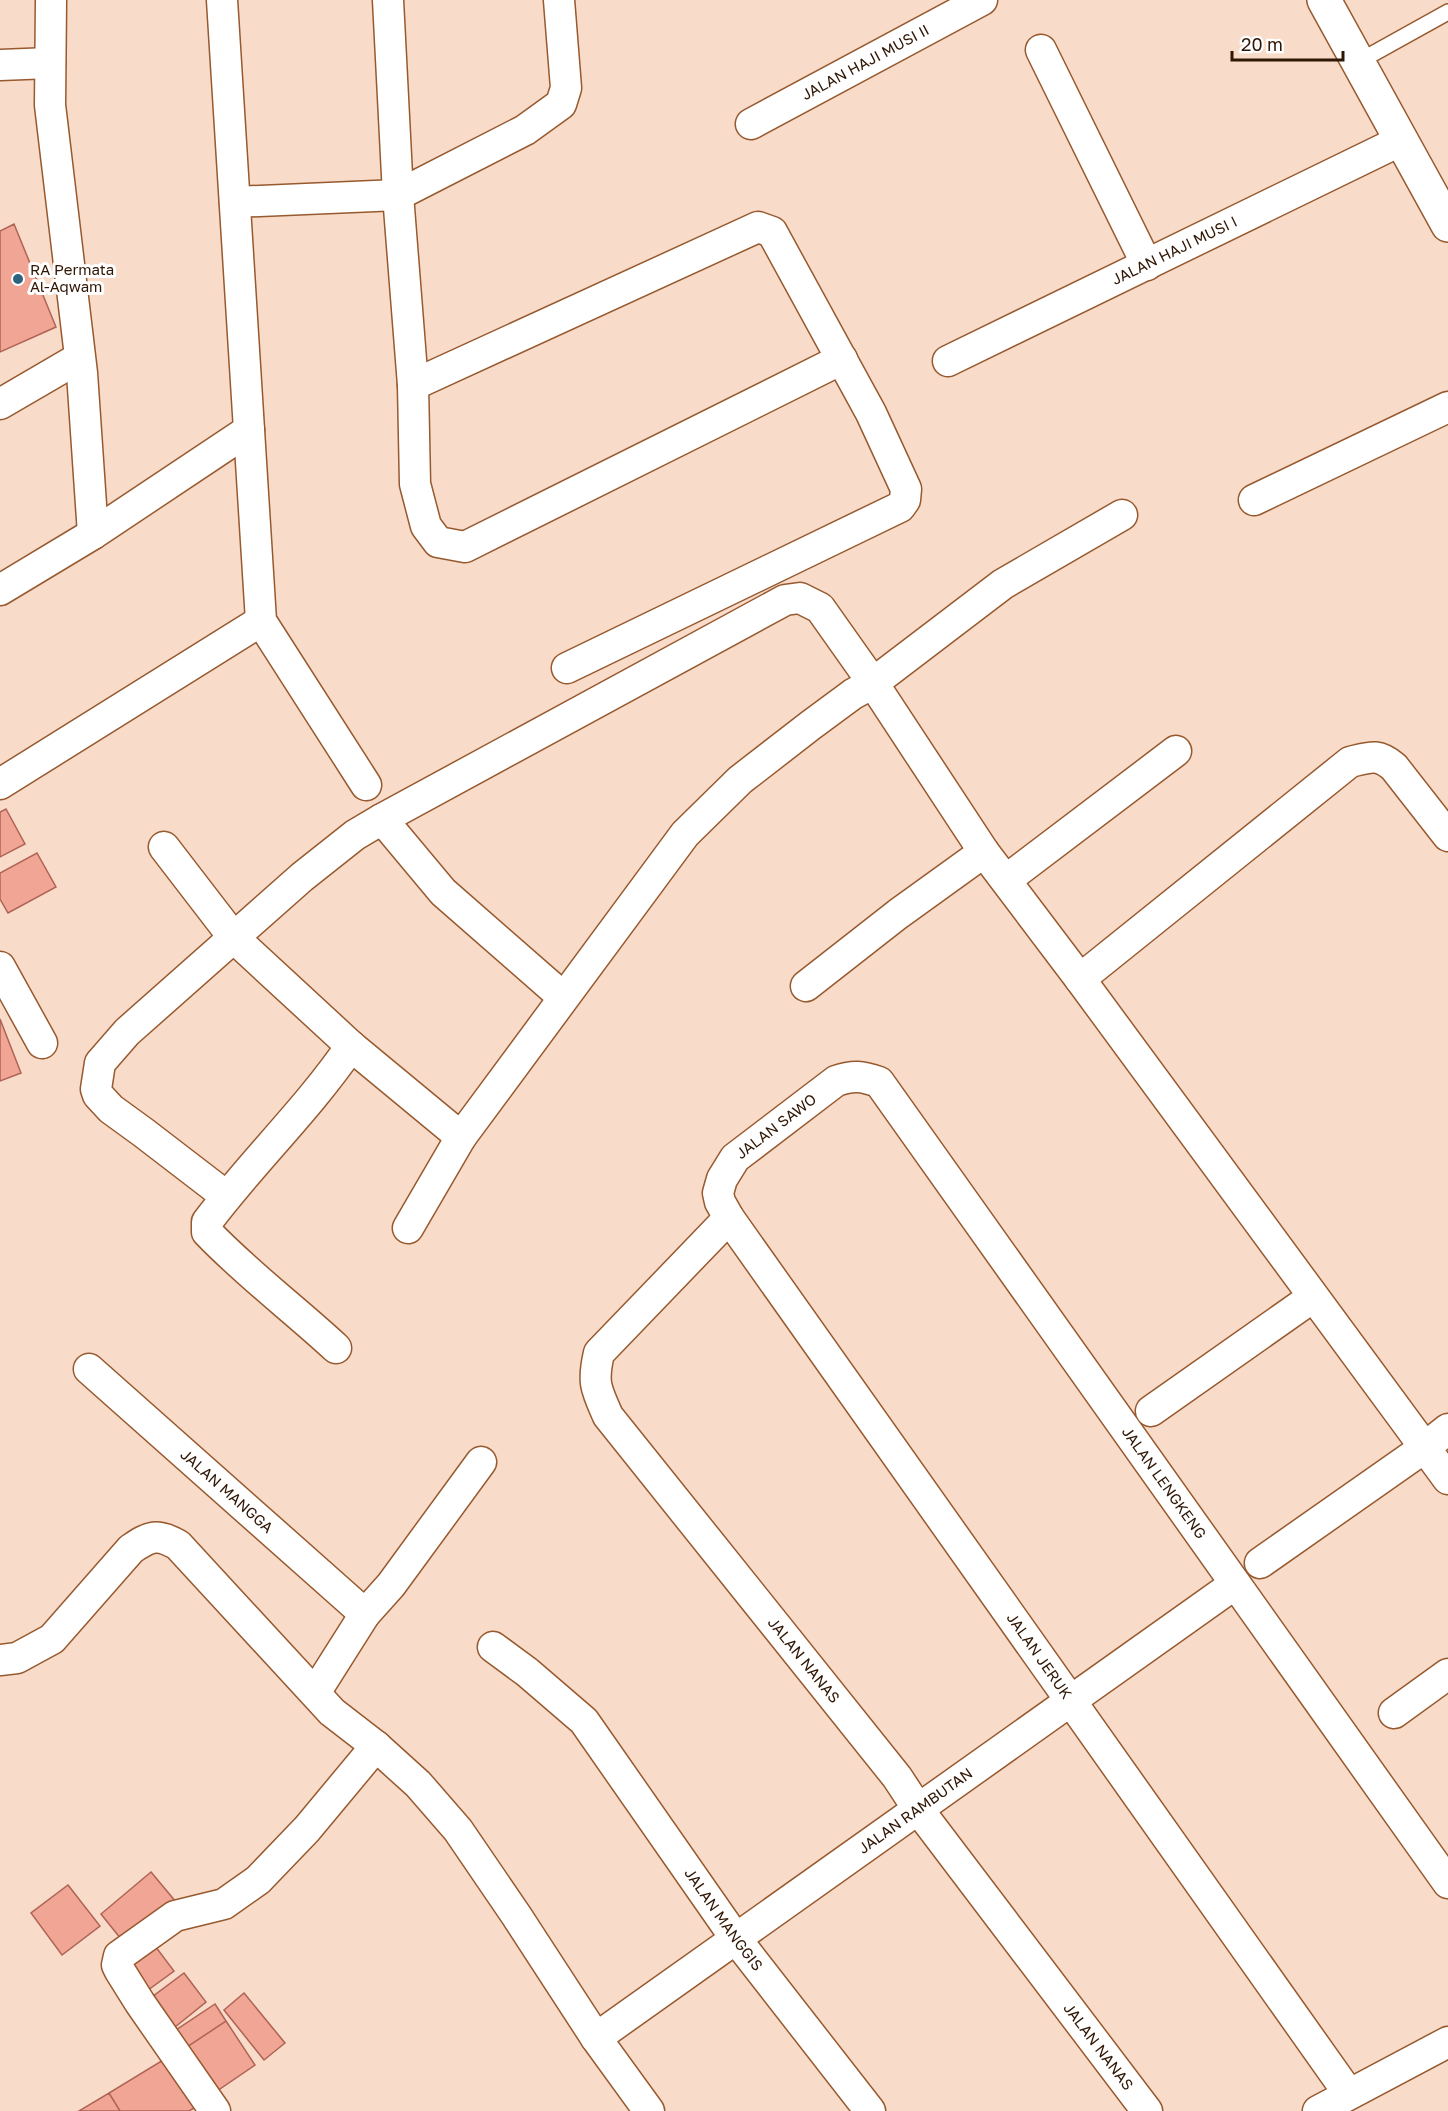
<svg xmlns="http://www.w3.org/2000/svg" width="1448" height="2111" font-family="'Golos Text',sans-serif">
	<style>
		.building { fill: #f1a594; stroke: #ae6354; stroke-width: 1.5 }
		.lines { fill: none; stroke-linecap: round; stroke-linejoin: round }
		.lane-casing { stroke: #97592e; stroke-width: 18 }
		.street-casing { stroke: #97592e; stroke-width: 33 }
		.secondary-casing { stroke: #97592e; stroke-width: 36 }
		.lane { stroke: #fff; stroke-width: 15 }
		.street { stroke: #fff; stroke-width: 30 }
		.secondary { stroke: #fff; stroke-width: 33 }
		.poi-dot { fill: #2d637e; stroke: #fff; stroke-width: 2 }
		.labels { text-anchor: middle; stroke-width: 6; stroke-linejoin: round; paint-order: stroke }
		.street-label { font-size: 15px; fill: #301605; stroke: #fff }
		.poi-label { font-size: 15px; fill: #301605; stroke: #fff; text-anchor: start }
	</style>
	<rect width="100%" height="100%" fill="#f8dbc9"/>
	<!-- building -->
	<path class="building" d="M14,224L56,327L0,352V231Z
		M6,809L25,844L0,857V812Z
		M37,853L56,887L8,913L0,899V873Z
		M0,1019L21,1073L0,1081Z
		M151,1872L176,1902L125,1944L101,1914Z
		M68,1885L100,1926L62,1955L31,1913Z
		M149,1938L174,1971L144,1993L119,1960Z
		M184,1973L206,2002L175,2027L152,1997Z
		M244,1993L285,2043L264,2060L224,2010Z
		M215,2004L226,2021L187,2047L176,2030Z
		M226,2021L255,2065L217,2091L187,2047Z
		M173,2054L203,2103L189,2111H120L109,2093Z
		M109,2093L120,2111H79Z"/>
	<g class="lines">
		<defs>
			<path id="lane" d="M1358,62L1448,12"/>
			<g id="street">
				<path d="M51,0L50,105L82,373L93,534"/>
				<path d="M222,0L261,621L366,785"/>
				<path d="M388,0L398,195L413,385L415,484L426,526L438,542L465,547L842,359"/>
				<path d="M1041,50L1147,265"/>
				<path d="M0,65L50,63"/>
				<path id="s1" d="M751,124L982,0"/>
				<path d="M235,202L398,195L525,130L561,104L566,88L559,0"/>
				<path id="s2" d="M948,361L1402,140"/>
				<path d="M413,385L758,227L772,232L871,413L906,489L905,500L900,507L567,668"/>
				<path d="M0,404L79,358"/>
				<path d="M1254,500L1448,407"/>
				<path d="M0,590L93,534L249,430"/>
				<path d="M0,784L261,621"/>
				<path d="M382,819L785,600L800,598L820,608L873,683L984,852L1080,979L1448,1479"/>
				<path d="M164,847L234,938L351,1046"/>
				<path d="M1006,880L1176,751"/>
				<path d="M0,967L42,1043"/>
				<path d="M1080,979L1350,762C1370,757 1378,753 1394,767L1448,836"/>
				<path d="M806,986L898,914L984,852"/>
				<path d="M226,1196L144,1133L111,1109L98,1095L96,1089L100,1063L127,1032L302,877L355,835L382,819L443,892L563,997"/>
				<path id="s3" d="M729,1218L599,1353C592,1383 596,1389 608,1416L897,1777L918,1809L1147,2111"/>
				<path d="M408,1228L461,1137L685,834L740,780L811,725L853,694L873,683L1003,584L1122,515"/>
				<path d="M336,1348C294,1309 247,1274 207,1232V1222C252,1162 308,1109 351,1046L461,1137"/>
				<path id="s4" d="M89,1369L365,1614"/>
				<path d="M1151,1411L1313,1297"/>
				<path d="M1260,1563L1424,1448L1448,1429"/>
				<path id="s5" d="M493,1647L527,1672L584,1721L736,1939L870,2111"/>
				<path d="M0,1660L17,1658L52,1639L131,1549C150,1536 157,1533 178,1545L332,1712L376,1746L418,1784L458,1830L516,1915L596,2038L649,2111"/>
				<path d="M315,1693L365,1614L391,1585L481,1462"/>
				<path d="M1394,1713L1448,1674"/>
				<path id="s6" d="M596,2038L1235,1584"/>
				<path id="s7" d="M1349,2094L729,1218L720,1202L718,1193L722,1179L735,1158L836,1081C853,1075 862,1076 879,1082L1448,1883"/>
				<path d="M215,2111L140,2003L120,1971L117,1965L119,1956L175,1916L224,1904L258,1880L307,1829L376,1746"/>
				<path d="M1318,2111L1448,2042"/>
			</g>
			<path id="secondary" d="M1324,0L1448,225"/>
		</defs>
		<!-- lane casing -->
		<use href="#lane" class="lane-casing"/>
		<!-- street casing -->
		<use href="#street" class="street-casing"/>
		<!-- secondary casing -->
		<use href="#secondary" class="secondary-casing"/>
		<!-- lane -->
		<use href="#lane" class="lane"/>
		<!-- street -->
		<use href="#street" class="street"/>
		<!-- secondary -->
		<use href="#secondary" class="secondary"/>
	</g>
	<!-- markers -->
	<circle class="poi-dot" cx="18" cy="279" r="6"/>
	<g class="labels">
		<!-- street labels -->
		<g class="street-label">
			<text dy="5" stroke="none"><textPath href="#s1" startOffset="130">JALAN HAJI MUSI II</textPath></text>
			<text dy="5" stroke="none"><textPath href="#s2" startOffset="252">JALAN HAJI MUSI I</textPath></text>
			<text dy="5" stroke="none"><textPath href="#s7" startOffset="1192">JALAN SAWO</textPath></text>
			<text dy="5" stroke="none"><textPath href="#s7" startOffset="1803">JALAN LENGKENG</textPath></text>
			<text dy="5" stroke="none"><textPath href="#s4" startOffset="184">JALAN MANGGA</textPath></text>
			<text transform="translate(1039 1656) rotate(55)" y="5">JALAN JERUK</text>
			<text dy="5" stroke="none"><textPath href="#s3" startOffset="566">JALAN NANAS</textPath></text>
			<text dy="5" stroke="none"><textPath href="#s6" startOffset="392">JALAN RAMBUTAN</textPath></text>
			<text dy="5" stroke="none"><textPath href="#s5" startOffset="360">JALAN MANGGIS</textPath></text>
			<text dy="5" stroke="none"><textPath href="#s3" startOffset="1052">JALAN NANAS</textPath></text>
		</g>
		<!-- poi labels -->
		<g class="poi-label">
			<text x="30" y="275">RA Permata<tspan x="30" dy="17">Al-Aqwam</tspan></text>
		</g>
	</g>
	<!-- scale -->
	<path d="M1232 51v9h111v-9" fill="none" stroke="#301605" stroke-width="3"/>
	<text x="1241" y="51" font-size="18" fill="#301605" stroke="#ffffff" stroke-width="4.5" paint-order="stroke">20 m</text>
</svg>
